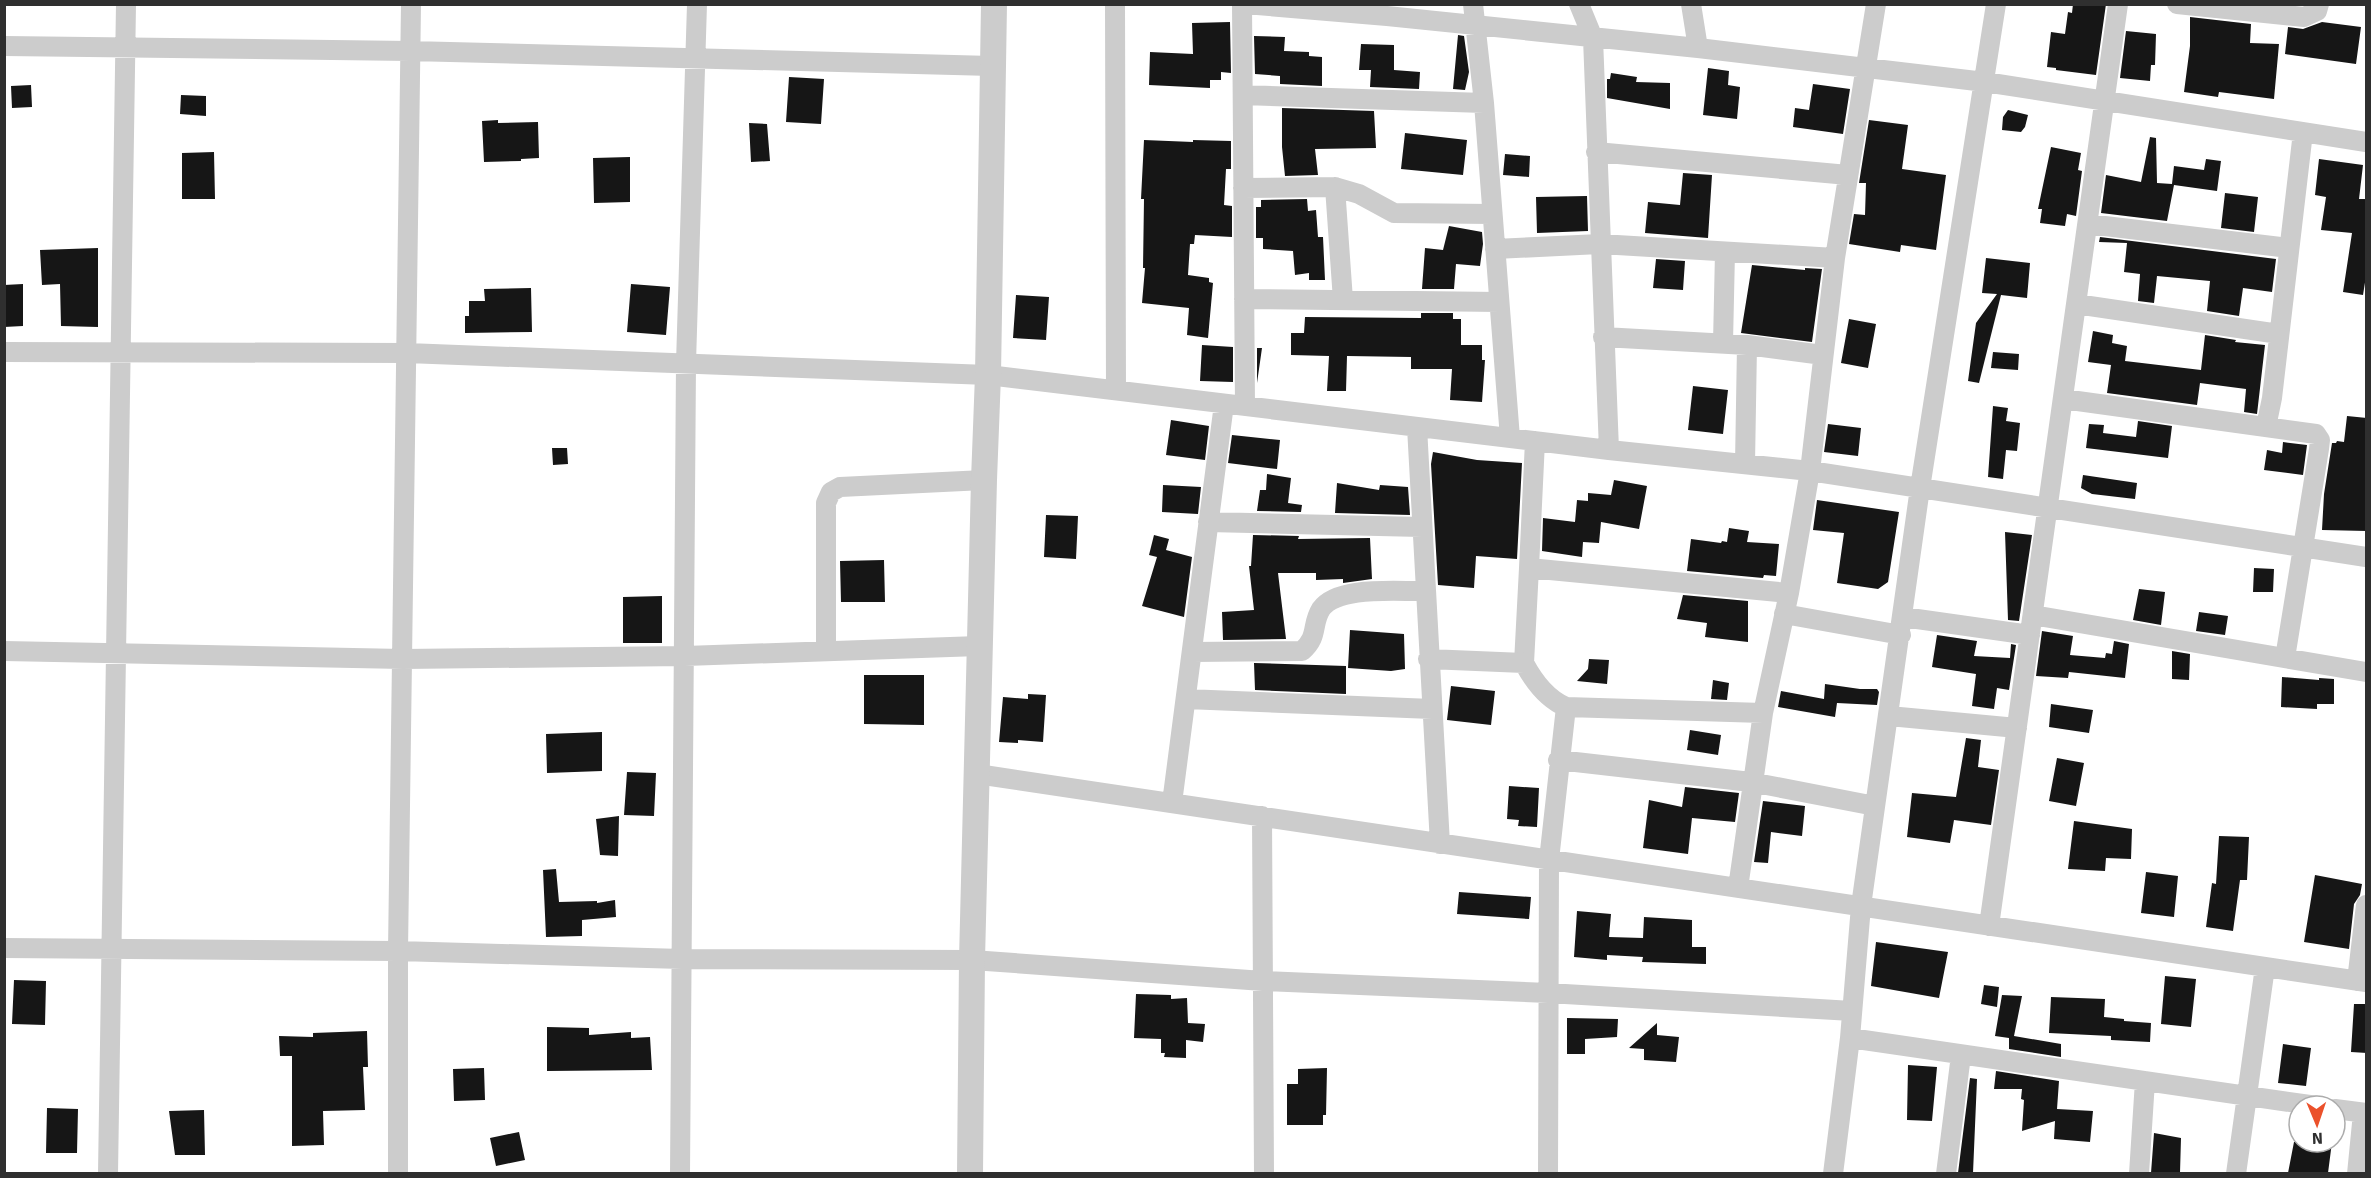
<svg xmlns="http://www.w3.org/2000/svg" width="2371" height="1178" font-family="Signika,sans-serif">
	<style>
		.building { fill: #161616 }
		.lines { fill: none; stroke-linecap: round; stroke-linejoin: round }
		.minor { stroke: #ccc; stroke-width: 20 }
		.tertiary { stroke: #ccc; stroke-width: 26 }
	</style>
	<rect width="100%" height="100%" fill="#fff"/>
	<!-- building -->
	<path class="building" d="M2073,4H2106L2096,75L2056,70V68L2047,67L2051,32L2065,34L2068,12L2072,13Z
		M2190,17L2251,24L2250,43L2279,44L2274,99L2219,92L2218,97L2184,92L2190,46Z
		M1230,22L1231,73L1221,72V80H1210V88L1149,85L1150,52L1193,54L1192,23Z
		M2322,22L2361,27L2356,64L2285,54L2288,27L2303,29Z
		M2126,31L2156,34L2155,65H2151L2150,81L2120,78Z
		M1458,35L1464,36L1469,72L1465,90L1453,89Z
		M1254,36L1285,37L1284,51L1309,52V56L1322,57V86L1280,84V76L1255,74Z
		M1361,44L1394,45V70L1420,72L1419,89L1370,87L1371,70H1359Z
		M1708,68L1729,71L1728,85L1740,87L1737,119L1703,115Z
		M1611,73L1637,77L1636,82L1670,83V109L1607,98V79H1610Z
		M789,77L824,79L821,124L786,122Z
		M1813,84L1850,89L1843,134L1793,127L1795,108L1809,110Z
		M31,85L32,107L12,108L11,86Z
		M181,95L206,96V116L180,114Z
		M1282,108L1374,111L1376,148L1315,149L1318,175L1285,176L1282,147Z
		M2008,110L2028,115L2025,127L2021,132L2002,130L2003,117Z
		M498,120V123L538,122L539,158L521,159V161L484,162L482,121Z
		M1869,120L1908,125L1902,169L1946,175L1936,250L1901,245L1900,252L1849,244L1854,214L1865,215L1866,183H1859Z
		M749,123L767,124L770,161L751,162Z
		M1405,133L1467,140L1463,175L1401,169Z
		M2150,137L2156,138L2157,183L2172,184L2174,166L2204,170L2206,159L2221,161L2217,191L2174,185L2167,221L2101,213L2106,175L2141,182Z
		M1144,140L1193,142V140L1231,141V169H1226L1224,205L1232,206V237L1195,235L1194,244H1190L1188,275L1209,278V282L1213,283L1208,338L1187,335L1189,308L1142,303L1145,268H1143L1144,199H1141Z
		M2051,147L2081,153L2078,170L2082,171L2076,216L2067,214L2065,226L2040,223L2042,209H2038Z
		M214,152L215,199H182V153Z
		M1505,154L1530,156L1529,177L1503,175Z
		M630,157V202L594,203L593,158Z
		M2319,159L2363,165L2359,199H2367V270L2363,295L2343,292L2352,233L2321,230L2326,197L2315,195Z
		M1683,173L1712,175L1708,238L1645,233L1648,202L1680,205Z
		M2225,193L2258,197L2254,232L2221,228Z
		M1587,196L1588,231L1537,233L1536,197Z
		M1307,199L1308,211L1316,210L1318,237H1323L1325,280H1309V273L1295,275L1293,251L1263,249V238H1256V207H1261V200Z
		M1449,226L1482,232L1483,244L1480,266L1456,264L1454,289H1422L1425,248L1443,250Z
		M2100,237L2276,259L2272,292L2243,288L2239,316L2207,311L2210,281L2157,276L2154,303L2138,301L2140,274L2124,272L2127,243L2099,242Z
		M98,248V327L61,326L60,284L42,285L40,250Z
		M1986,258L2030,263L2027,298L2001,295L1979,383L1968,381L1976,323L1997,294L1982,293Z
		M1656,259L1685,261L1683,290L1653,288Z
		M1752,265L1805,270V268L1822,269L1812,342L1741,333Z
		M23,284V326L4,327V285Z
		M631,284L670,287L666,335L627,332Z
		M531,288L532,332L465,333V316H469V301H485L484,289Z
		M1016,295L1049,297L1046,340L1013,338Z
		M1421,313H1453V319H1461V345H1482V360H1485L1482,402L1450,400L1452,369H1411V357L1347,356L1346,391H1327L1329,356L1291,355V333H1304L1305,317L1421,318Z
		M1849,319L1876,324L1868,368L1841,363Z
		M2093,331L2113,335L2112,343L2127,346L2125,361L2201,370L2205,335L2236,340L2235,342L2265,345L2257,414L2244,412L2246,389L2200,383L2197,405L2107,393L2111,365L2088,362Z
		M1202,345L1233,347V382L1200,381Z
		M1257,348H1262L1257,383Z
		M1993,352L2019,354L2018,370L1991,368Z
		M1693,386L1728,390L1723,434L1688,430Z
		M1993,406L2008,408L2006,421L2020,423L2017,451L2006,450L2003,479L1988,477Z
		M2347,416L2367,418V531L2322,530L2324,494L2332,443H2336L2337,441L2344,442Z
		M1171,420L1209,426L1205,460L1166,455Z
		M2138,421L2172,426L2168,458L2086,448L2089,424L2104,425L2103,433L2136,437Z
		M1828,424L1861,428L1858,456L1824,452Z
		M1232,435L1280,440L1277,469L1228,463Z
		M2283,442L2307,445L2303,475L2264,470L2267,450L2282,453Z
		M552,448H567L568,464L553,465Z
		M1433,452L1477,460L1522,463L1517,559L1476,556L1474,588L1438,585L1431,464Z
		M1267,474L1291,478L1288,503L1302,505L1301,512L1257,511L1260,490H1266Z
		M2083,475L2137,483L2135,499L2092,494L2081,488Z
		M1614,480L1647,486L1639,529L1601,522L1599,543L1583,542L1582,557L1542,551L1543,518L1575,522L1577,500L1588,501V493L1611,495Z
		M1337,483L1379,490L1380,485L1408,487L1410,515L1335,513Z
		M1163,485L1201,487L1198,514L1162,512Z
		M1817,500L1899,512L1888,582L1878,589L1837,583L1844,533L1813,530Z
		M1046,515L1078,516L1076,559L1044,557Z
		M1729,528L1749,531L1747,542L1779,544L1776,576L1764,575L1763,578L1687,571L1691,539L1721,543L1722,541L1727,542Z
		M2005,532L2032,535L2019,621L2008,620Z
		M1154,535L1169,539L1166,550L1192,557L1184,617L1142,606L1157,557L1149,555Z
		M1253,535L1299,536L1298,539L1370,538L1372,579L1343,583V579L1316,580V573H1278L1286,639L1223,640L1222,612L1254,610L1249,566H1251Z
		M884,560L885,602H841L840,561Z
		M2254,568L2274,569L2273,592H2253Z
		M2139,589L2165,592L2161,625L2133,620Z
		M1683,595L1748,601V642L1705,637L1707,623L1677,619Z
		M662,596V643H623V597Z
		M2199,612L2228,616L2225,635L2196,631Z
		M1350,630L1404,634L1405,669L1391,671L1348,668Z
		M2042,631L2073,636L2070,655L2105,658L2106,653L2112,654L2114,641L2129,644L2125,678L2069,672L2068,678L2036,676Z
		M1937,635L1977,641L1974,656L2010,658L2011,644L2016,645L2009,690L1997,688L1994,709L1972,706L1976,674L1932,667Z
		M2172,651L2190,654L2189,680L2172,679Z
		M1589,659L1609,660L1607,684L1577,681L1588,669Z
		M1254,663L1346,666V694L1255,690Z
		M864,675H924V725L864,724Z
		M2282,677L2319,680V678L2334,679V704H2317V709L2281,707Z
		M1713,680L1729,683L1727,700L1711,699Z
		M1825,684L1860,689H1877L1879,692L1877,705L1837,703L1835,717L1778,707L1781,691L1824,699Z
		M1451,686L1495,691L1491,725L1447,720Z
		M1028,694L1046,695L1043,742L1018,740V743L999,742L1003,697L1028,699Z
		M2051,704L2093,710L2089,733L2049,727Z
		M1690,730L1721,735L1718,755L1687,750Z
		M602,732V771L547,773L546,734Z
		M1966,738L1981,740L1978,767L1999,770L1991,825L1954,820L1950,843L1907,837L1912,793L1956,797Z
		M2057,758L2084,763L2076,806L2049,801Z
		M627,772L656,773L654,816L624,815Z
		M1509,786L1539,788L1537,827L1518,826L1519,820L1507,819Z
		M1685,787L1739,793L1735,822L1692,818L1688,854L1643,848L1649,800L1682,807Z
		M1763,801L1805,806L1802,836L1771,832L1768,863L1754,862Z
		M619,816L618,856L600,855L596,819Z
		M2074,821L2132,829L2131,859L2106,858L2105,871L2068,869Z
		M2219,836L2249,837L2247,880H2240L2233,931L2206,927L2212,883L2216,884Z
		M556,869L559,902L597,901V903L615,900L616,917L582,920V936L546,937L543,870Z
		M2146,872L2178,876L2174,917L2141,913Z
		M2315,875L2362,884L2360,895L2354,904L2349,949L2304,942Z
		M1459,892L1531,897L1529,919L1457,914Z
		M1577,911L1611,914L1609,937L1643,938L1644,917L1692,920V947H1706V964L1642,962L1643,957L1607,955V960L1574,957Z
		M1876,942L1948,952L1939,998L1871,986Z
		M2165,976L2196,979L2191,1027L2161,1024Z
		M14,980L46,981L45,1025L12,1024Z
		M1984,985L1999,987L1997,1007L1981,1004Z
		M1136,994L1171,995V999L1187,998L1188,1023L1205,1024L1203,1042L1186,1040V1058L1164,1057L1165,1053H1161V1039L1134,1038Z
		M2002,995L2022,996L2014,1036L2061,1044V1057L2009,1049V1038L1995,1036Z
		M2051,997L2105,999L2104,1017L2124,1019V1021L2151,1023L2150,1042L2111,1040V1036L2049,1033Z
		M2354,1004H2367V1053L2351,1052Z
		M1567,1018L1618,1019L1617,1037L1585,1039V1054H1567Z
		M1657,1023V1035L1679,1037L1676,1062L1644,1060V1049L1629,1048Z
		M547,1027L589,1028V1035L631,1032V1038L650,1037L652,1070L547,1071Z
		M367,1031L368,1067H363L365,1110L323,1111L324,1145L292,1146V1056H280L279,1036L313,1037V1033Z
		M2283,1044L2311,1048L2306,1086L2278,1083Z
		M1908,1065L1937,1067L1932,1121L1907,1120Z
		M484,1068L485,1100L454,1101L453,1069Z
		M1327,1068L1326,1115H1323V1125H1287V1084H1298V1069Z
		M1996,1071L2059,1081L2057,1109L2093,1111L2090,1142L2054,1139L2055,1121L2022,1131L2024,1100L2021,1099L2022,1089H1994Z
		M1970,1078L1977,1079L1973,1173H1958Z
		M47,1108L78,1109L77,1153H46Z
		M204,1110L205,1155H175L169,1111Z
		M519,1132L525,1160L496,1166L490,1138Z
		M2154,1133L2181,1138L2180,1173H2151Z
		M2294,1142H2332L2328,1173H2288Z"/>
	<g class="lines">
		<!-- minor -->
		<path class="minor" d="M1115,4L1116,390
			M1242,4L1245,406
			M1245,4L1387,16L1698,48L1985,82L2366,142
			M1473,4L1484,103L1510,438
			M1579,4L1593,38L1609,450
			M1691,4L1698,48
			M2177,4L2304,17L2317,11L2319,4
			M4,46L410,51L992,66
			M1243,95L1484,103
			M1596,152L1848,175
			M1335,187L1343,300
			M1243,188L1335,187L1359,194L1394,213L1492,214
			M2088,224L2289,248
			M1495,249L1600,244L1835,258
			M1244,299L1499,302
			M2076,304L2279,334
			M1603,337L1747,345L1823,355
			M1723,343L1725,252
			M4,352L407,353L988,375L1609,450L1810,471L2366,557
			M2063,399L2316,434L2320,440L2319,449L2285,658
			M1417,427L1440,844
			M2266,427L2272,398L2303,132
			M1745,464L1747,345
			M1208,522L1422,527
			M1529,568L1535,441
			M1784,614L1901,635
			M2033,615L2366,672
			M1903,617L2030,635
			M4,651L403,659L685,656L979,646
			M826,652V503L831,492L840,487L984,480
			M1192,652L1302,651C1319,636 1311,625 1321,609C1338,585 1398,592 1426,591
			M1428,659L1524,663C1533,680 1547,699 1566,707L1763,713
			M1524,663L1529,568L1789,593
			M1186,699L1432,709
			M1889,716L2017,728
			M1558,760L1751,782L1875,806
			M977,774L2366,982
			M1172,803L1224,404
			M1262,816L1264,1174
			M1738,888L1763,713L1789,593L1810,471L1835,258L1876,4
			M1989,926L2118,4
			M4,948L398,951L682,959L972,960L1263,981L1548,993L1852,1011
			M2357,981L2366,905
			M1850,1038L2317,1106
			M2335,1109L2366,1113
			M108,1174L126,4
			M398,1174V951L411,4
			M680,1174L686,363L697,4
			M1548,1174L1549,860L1566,707
			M1833,1174L1850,1038L1861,906L1920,488L1996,4
			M1946,1174L1961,1055
			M2139,1174L2145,1081
			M2236,1174L2265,967
			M2357,1174L2363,1113"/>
		<!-- tertiary -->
		<path class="tertiary" d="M970,1174L972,960L984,480L988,375L994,4"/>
	</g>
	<!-- border -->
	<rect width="2371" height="1178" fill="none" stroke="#2f2f2f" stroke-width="12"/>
	<!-- north arrow -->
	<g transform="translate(2317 1124) rotate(178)"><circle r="28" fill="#ffffff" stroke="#acacac" stroke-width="1.5"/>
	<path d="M0-4.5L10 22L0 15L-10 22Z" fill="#eb512b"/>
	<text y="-9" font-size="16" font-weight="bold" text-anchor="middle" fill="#2f2f2f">N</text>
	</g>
</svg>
